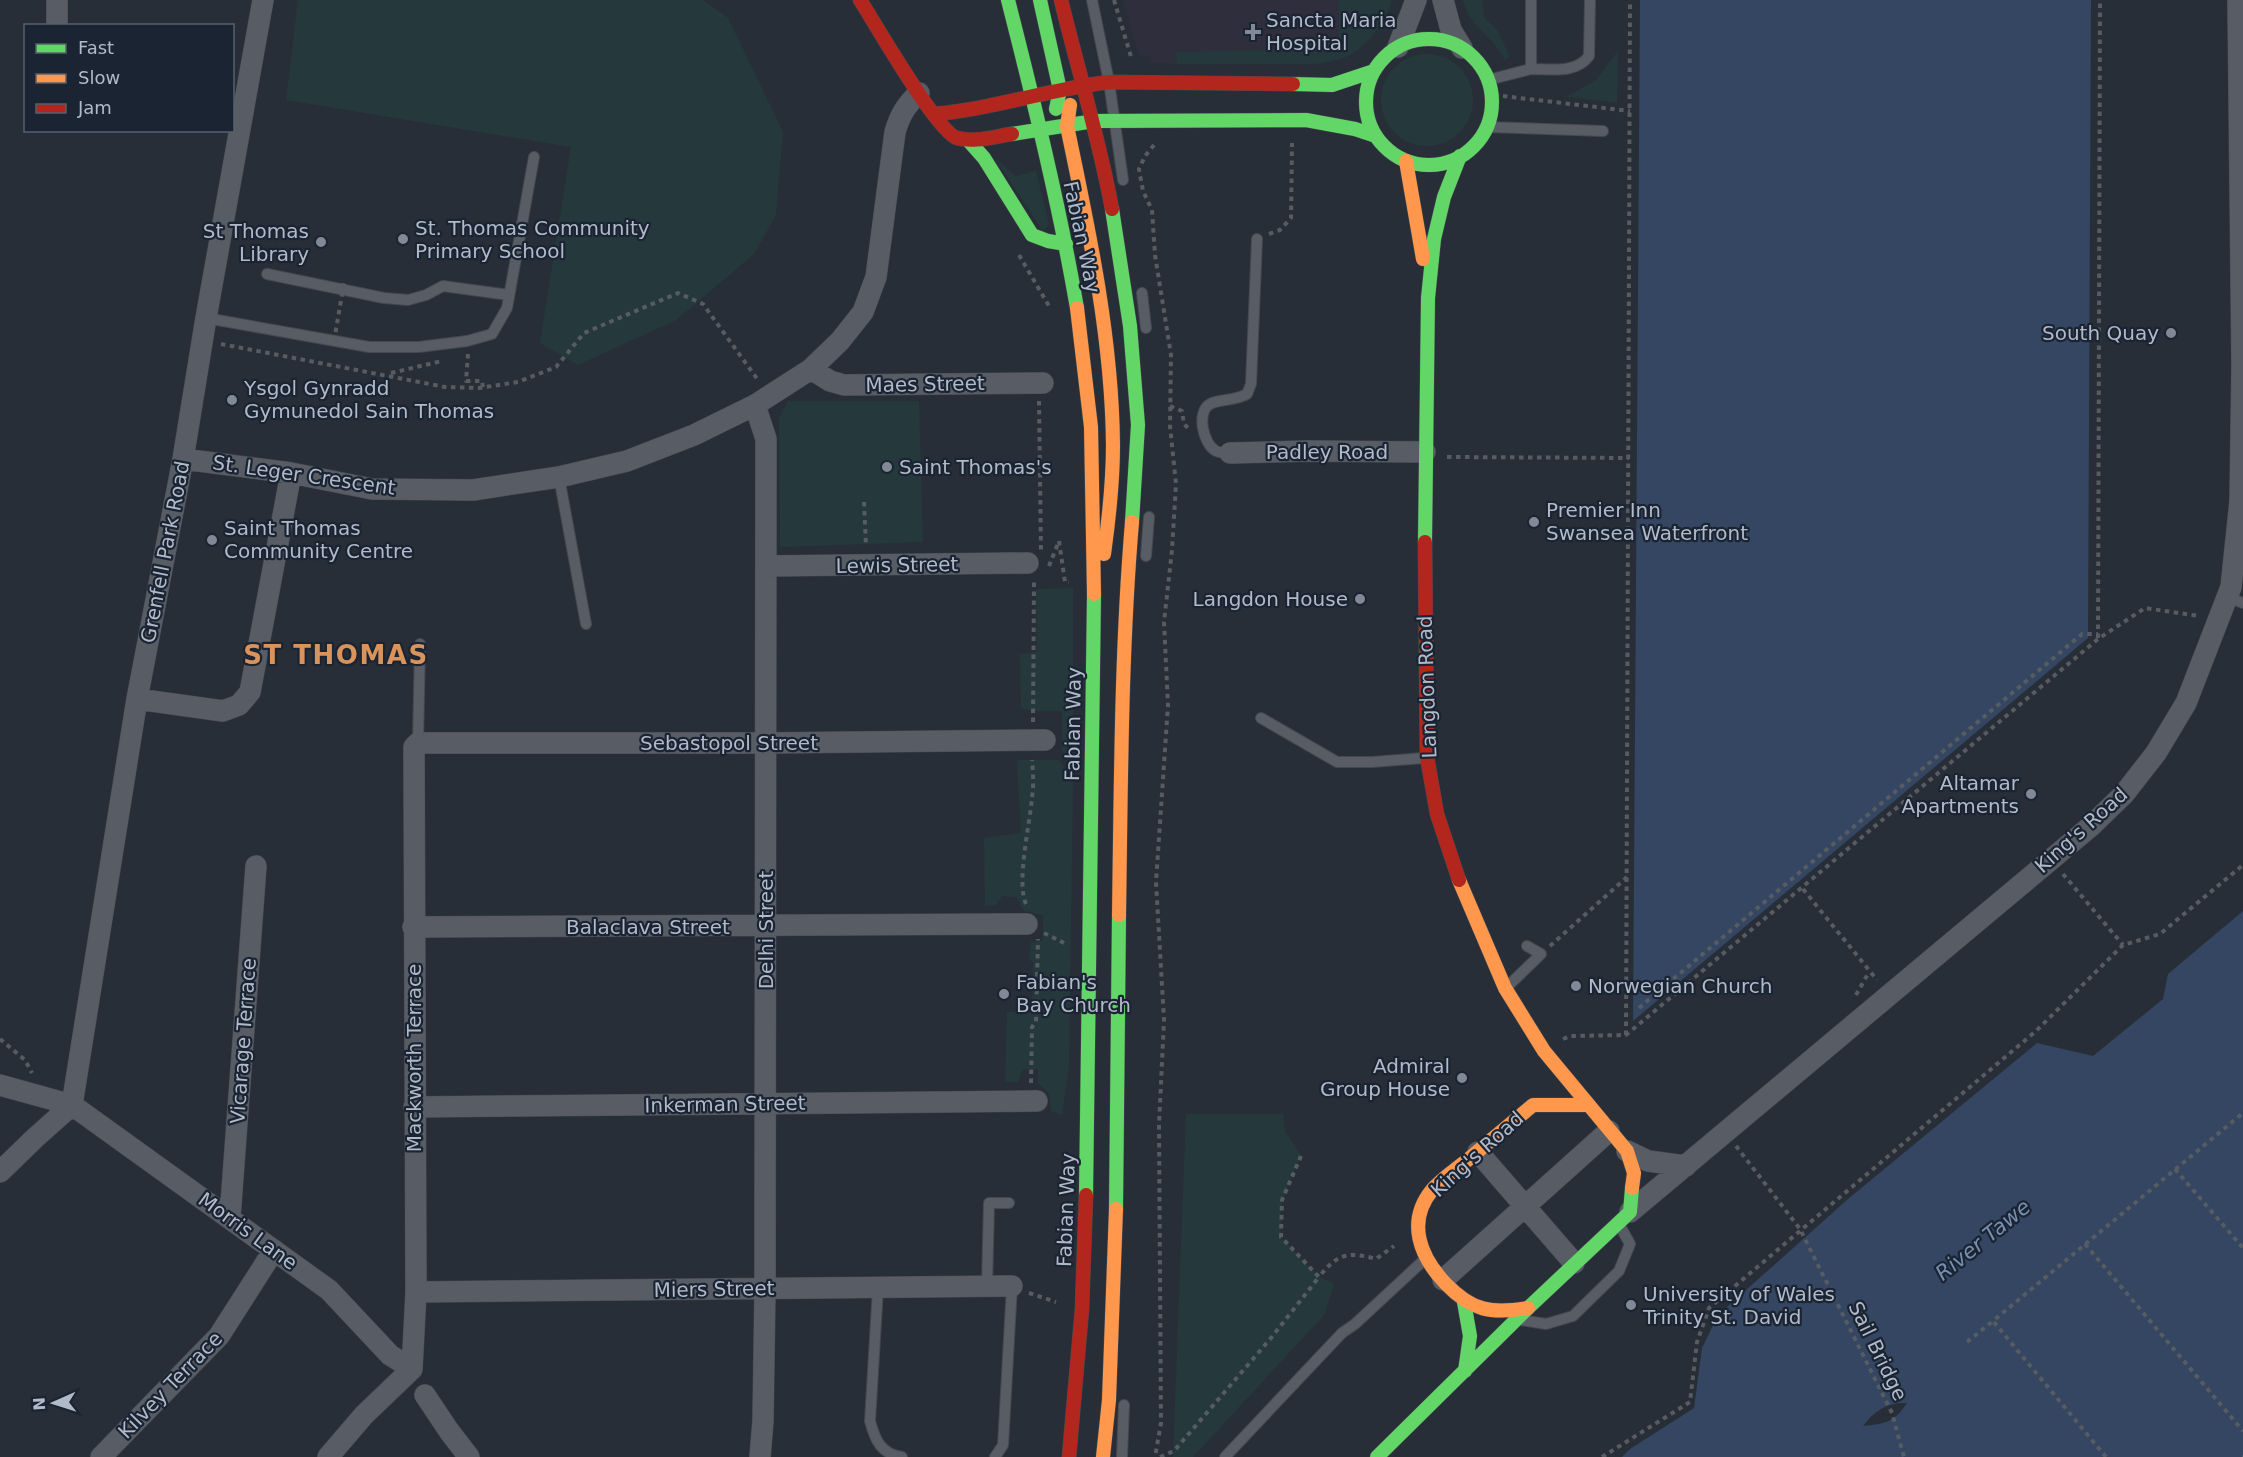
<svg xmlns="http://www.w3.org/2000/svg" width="2243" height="1457" font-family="'DejaVu Sans',sans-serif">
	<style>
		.medical { fill: #2f2e3d }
		.green { fill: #25393d }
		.water { fill: #344661; fill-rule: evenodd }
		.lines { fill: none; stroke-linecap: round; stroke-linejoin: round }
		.lane-casing { stroke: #444950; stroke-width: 12 }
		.street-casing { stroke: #444950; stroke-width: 22 }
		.fast-casing { stroke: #444950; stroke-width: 15 }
		.slow-casing { stroke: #444950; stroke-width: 15 }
		.jam-casing { stroke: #444950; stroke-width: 15 }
		.path { stroke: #565c62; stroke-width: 4; stroke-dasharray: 4.5 4.5; stroke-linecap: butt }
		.lane { stroke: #585d65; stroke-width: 10 }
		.street { stroke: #585d65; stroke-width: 21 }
		.fast { stroke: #63d668; stroke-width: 14 }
		.slow { stroke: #ff974d; stroke-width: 14 }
		.jam { stroke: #b3261e; stroke-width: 14 }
		.path-bridge { stroke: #565c62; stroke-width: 4; stroke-dasharray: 4.5 4.5; stroke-linecap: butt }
		.poi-dot { fill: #818996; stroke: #1b2432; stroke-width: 2 }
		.labels { text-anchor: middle; stroke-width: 4.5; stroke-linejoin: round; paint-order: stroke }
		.poi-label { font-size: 20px; fill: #b1bac9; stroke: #1b2432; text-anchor: start }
		.street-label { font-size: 20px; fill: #b1bac9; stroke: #1b2432 }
		.water-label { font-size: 21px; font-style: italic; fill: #778fb2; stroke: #1b2432 }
		.district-label { font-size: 26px; font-weight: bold; letter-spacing: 1.5px; fill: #da945b; stroke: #1b2432 }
	</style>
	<rect width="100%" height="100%" fill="#282e37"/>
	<!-- medical -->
	<path class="medical" d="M1123,0H1392L1379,25L1368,39L1352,54L1344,58L1318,64H1177L1151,63V56H1140L1138,53Z"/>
	<!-- green -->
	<path class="green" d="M298,0H703L728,18L783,132L776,215L754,254L676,320L578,365L540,343L571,147L286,100Z
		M1339,0H1392C1386,22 1364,51 1342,58C1321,66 1297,64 1274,64C1241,64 1209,64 1177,64L1176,52L1286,49V44L1339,43Z
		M1463,0H1482L1484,17L1497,30L1510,57L1505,60C1501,54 1496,46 1491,40C1478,27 1467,18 1463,0Z
		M1618,51L1617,103L1562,96L1570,95L1596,80Z
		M1381 100a46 46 0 1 1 92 0a46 46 0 1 1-92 0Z
		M994,157L1015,176L1036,171L1049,224L1043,231Z
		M788,401H919L923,542L780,547L779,418Z
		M1073,588V764L1062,752V711H1034L1021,708L1020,654L1037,652L1036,589Z
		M1017,760H1059L1073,780L1069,1066L1062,1115L1051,1111L1049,1093L1038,1083V1069H1023L1018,1082H1005L1007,1012H1032L1033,962L1029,960L1031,942L1043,941V915L1024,911L1016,897L1002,896L996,905L985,906L984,838L1021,833Z
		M1186,1114H1283L1285,1131L1301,1156L1282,1200L1281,1237L1319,1277L1334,1284L1324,1315L1193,1457H1173Z"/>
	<!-- water -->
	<path class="water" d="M1640,0H2091L2088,638L1633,1021Z
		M2243,911V1457H1622L1630,1449L1694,1408L1702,1348L1718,1315L1848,1199L2037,1043L2093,1056L2163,999L2168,974ZM1907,1403C1895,1422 1885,1424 1863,1426C1875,1410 1888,1402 1907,1403Z"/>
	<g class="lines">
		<defs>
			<path id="lane" d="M1092,0L1109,82L1123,180
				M1531,0V69C1551,69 1576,74 1589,56L1590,0
				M1488,80L1531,69
				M1486,127L1603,131
				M267,274L384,298L408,300L426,295L443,286L509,295
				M1142,293L1146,328
				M206,318L369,347H419L467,341L492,334L507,308L534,157
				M1230,453C1226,453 1220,453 1216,451C1203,444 1196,412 1210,404C1219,399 1235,401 1247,394L1251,384L1257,239
				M559,477L586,624
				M1146,556L1149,517
				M2227,597L2243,603
				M1261,718L1337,762H1372L1424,758
				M418,743L420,644
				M1508,986L1541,954L1527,946
				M987,1287L989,1203H1009
				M878,1288L870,1421C875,1440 881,1454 902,1457
				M1521,1320L1546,1324L1573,1316L1619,1271L1630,1244L1620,1226
				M995,1457L1003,1445L1012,1286
				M1122,1457L1124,1405
				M1225,1457L1342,1333L1355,1324L1424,1260"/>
			<path id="street" d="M1443,0L1451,30L1462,48
				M57,26V0
				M1398,47L1416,0
				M811,369L830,381L844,385L1043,383
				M755,405L766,439L765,1289L763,1421L760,1457
				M1230,453L1308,451L1425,452
				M183,459L291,473L372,489L473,490L559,477L627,461L694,435L755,405L811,369L840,341L863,312L876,277L895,132C900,115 906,105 919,93
				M766,566L1028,563
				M137,699L223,711L239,705L250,692L291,473
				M413,927L1027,924
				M0,1085L72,1105L329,1290L390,1355L412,1369
				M72,1105L137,699L183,459L206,318L263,0
				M414,1107L1037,1101
				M1627,1151L1648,1161L1686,1166
				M1478,1152L1574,1263
				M0,1172L35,1138L72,1105
				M1630,1212L2091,826L2124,794L2156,753L2186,703L2231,587L2240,501L2242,367L2238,0
				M230,1217L256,866
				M1443,1280L1609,1131
				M416,1292L1012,1286
				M412,1369L416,1292L414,747L418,743H767L1045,740
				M425,1395L449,1431L469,1457
				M101,1457L219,1336L274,1250
				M328,1457L364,1415L412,1369"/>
			<path id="fast" d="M1008,0C1034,102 1059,204 1077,308
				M1040,0L1060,90L1056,109
				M1366 102a63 63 0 1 1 126 0a63 63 0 1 1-126 0Z
				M1293,84L1332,85L1374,71
				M1012,134L1094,121L1306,120L1355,129L1376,136
				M968,140L984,158L1032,235L1048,241L1066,244
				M1112,209L1130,326L1138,425L1132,522
				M1425,542L1428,298L1434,239L1444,197L1460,156
				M1086,1195L1094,594
				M1116,1209L1119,915
				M1464,1302L1470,1336L1465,1371
				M1377,1457L1528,1308L1630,1212L1632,1188"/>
			<path id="slow" d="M1070,105L1067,126C1089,231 1112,337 1113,445C1113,482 1109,518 1104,554
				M1406,161L1423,259
				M1077,308L1091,427L1094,594
				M1459,880L1505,988L1544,1051L1627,1151L1634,1173L1632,1188
				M1119,915C1121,783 1121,653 1132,522
				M1528,1308C1491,1314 1472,1311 1446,1284C1420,1257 1406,1222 1432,1190C1442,1178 1458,1168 1470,1158C1491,1140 1512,1123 1533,1105H1587
				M1103,1457L1109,1400L1116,1209"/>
			<path id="jam" d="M860,0C875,23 937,132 957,138C974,143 996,136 1012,134
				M1061,0C1078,70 1099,138 1112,209
				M934,114C993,109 1050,89 1109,82L1293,84
				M1425,542L1427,757L1437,814L1459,880
				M1069,1457L1082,1309L1086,1195"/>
		</defs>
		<!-- lane casing -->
		<use href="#lane" class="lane-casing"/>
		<!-- street casing -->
		<use href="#street" class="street-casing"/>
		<!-- fast casing -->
		<use href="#fast" class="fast-casing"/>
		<!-- slow casing -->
		<use href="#slow" class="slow-casing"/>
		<!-- jam casing -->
		<use href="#jam" class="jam-casing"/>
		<!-- path -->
		<path class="path" d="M1114,0L1132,60
			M1494,95L1630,111
			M1154,145L1145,156L1139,169L1143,191L1152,210L1155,255L1171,355L1170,426L1176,484L1172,550L1164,622L1168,705L1156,882L1164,1020L1159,1125L1161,1423L1155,1457
			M1269,234L1280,230L1291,218L1292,143
			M1019,255L1049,306
			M221,344L445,387L479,388L518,382L556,367L584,333L678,293L703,304L758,380
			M468,354L466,381H482L483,387
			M391,373L442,361
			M1039,401L1041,550
			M1170,406L1182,411L1184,424L1188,428
			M1447,457L1629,458
			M864,502L866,546
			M1049,566L1059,541L1065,582H1069
			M2098,638L2100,0
			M1033,722L1034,580
			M2063,874L2123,945
			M1803,889L1877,980
			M1026,904C1016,882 1030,824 1032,797C1034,785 1033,772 1032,760
			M1044,933L1064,943
			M1550,946L1627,877
			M1856,995L1869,972
			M1639,1008L2082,634H2098
			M1626,1035L1630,0
			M0,1039L25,1060L32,1073
			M1563,1039L1571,1036L1626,1035L2098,639L2145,608L2199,616
			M1031,1083L1032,1027L1036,1022L1038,939
			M1736,1146L1800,1229L1892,1413L1904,1457
			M1301,1156L1282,1200L1281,1237L1319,1277C1337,1254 1348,1251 1376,1259L1394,1246
			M2175,1169L2243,1248
			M2085,1244L2243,1431
			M1029,1293L1056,1302
			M1967,1342L1993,1321
			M1160,1457L1174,1451L1271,1338L1319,1277
			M1602,1457L1690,1402L1697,1342L1709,1308L2036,1031L2123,945L2160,934L2243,865
			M2106,1457L1993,1321L2243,1113
			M2242,1457H2243"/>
		<!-- lane -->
		<use href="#lane" class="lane"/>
		<!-- street -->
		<use href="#street" class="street"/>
		<!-- fast -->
		<use href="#fast" class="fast"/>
		<!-- slow -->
		<use href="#slow" class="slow"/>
		<!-- jam -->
		<use href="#jam" class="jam"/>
		<!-- path-bridge -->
		<path class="path-bridge" d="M334,341L344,283"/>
	</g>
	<!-- markers -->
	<g class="poi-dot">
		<path d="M1250 23h6v6h6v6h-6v6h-6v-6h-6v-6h6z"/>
		<circle cx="403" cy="239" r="6"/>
		<circle cx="321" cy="242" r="6"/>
		<circle cx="2171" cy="333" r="6"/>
		<circle cx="232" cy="400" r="6"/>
		<circle cx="887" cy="467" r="6"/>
		<circle cx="1534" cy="522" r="6"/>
		<circle cx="212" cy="540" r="6"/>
		<circle cx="1360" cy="599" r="6"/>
		<circle cx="2031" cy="794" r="6"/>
		<circle cx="1576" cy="986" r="6"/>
		<circle cx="1004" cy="994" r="6"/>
		<circle cx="1462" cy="1078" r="6"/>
		<circle cx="1631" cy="1305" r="6"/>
	</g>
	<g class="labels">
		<!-- poi labels -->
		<g class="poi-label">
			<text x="1266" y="27">Sancta Maria<tspan x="1266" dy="23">Hospital</tspan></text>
			<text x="415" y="235">St. Thomas Community<tspan x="415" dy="23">Primary School</tspan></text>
			<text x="309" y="238" text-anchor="end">St Thomas<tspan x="309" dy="23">Library</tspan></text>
			<text x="2159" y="340" text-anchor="end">South Quay</text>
			<text x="244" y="395">Ysgol Gynradd<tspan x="244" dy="23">Gymunedol Sain Thomas</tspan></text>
			<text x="899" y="474">Saint Thomas's</text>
			<text x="1546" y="517">Premier Inn<tspan x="1546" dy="23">Swansea Waterfront</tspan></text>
			<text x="224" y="535">Saint Thomas<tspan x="224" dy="23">Community Centre</tspan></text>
			<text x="1348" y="606" text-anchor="end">Langdon House</text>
			<text x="2019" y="790" text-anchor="end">Altamar<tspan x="2019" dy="23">Apartments</tspan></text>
			<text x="1016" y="989">Fabian's<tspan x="1016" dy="23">Bay Church</tspan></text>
			<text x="1588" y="993">Norwegian Church</text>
			<text x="1450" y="1073" text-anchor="end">Admiral<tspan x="1450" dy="23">Group House</tspan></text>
			<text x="1643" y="1301">University of Wales<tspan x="1643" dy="23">Trinity St. David</tspan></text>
		</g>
		<!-- street labels -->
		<g class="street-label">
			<text transform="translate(1082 237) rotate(78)" y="7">Fabian Way</text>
			<text transform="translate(925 384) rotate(-1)" y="7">Maes Street</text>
			<text x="1327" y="459">Padley Road</text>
			<text transform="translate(304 475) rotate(8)" y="7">St. Leger Crescent</text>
			<text transform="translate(165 552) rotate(-79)" y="7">Grenfell Park Road</text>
			<text transform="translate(897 565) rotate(-1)" y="7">Lewis Street</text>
			<text transform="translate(1427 687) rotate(-92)" y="7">Langdon Road</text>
			<text transform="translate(1073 724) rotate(-89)" y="7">Fabian Way</text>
			<text x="729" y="750">Sebastopol Street</text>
			<text transform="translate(2081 830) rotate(-42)" y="7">King's Road</text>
			<text x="648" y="934">Balaclava Street</text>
			<text transform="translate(766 930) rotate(-90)" y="7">Delhi Street</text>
			<text transform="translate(243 1041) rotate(-86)" y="7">Vicarage Terrace</text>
			<text transform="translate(414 1058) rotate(-90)" y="7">Mackworth Terrace</text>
			<text transform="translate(725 1104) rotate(-1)" y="7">Inkerman Street</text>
			<text transform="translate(1477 1154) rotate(-42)" y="7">King's Road</text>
			<text transform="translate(1066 1210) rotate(-88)" y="7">Fabian Way</text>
			<text transform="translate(248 1231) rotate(36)" y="7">Morris Lane</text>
			<text transform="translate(714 1289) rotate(-1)" y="7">Miers Street</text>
			<text transform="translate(1878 1351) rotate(64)" y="7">Sail Bridge</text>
			<text transform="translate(170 1385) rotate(-46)" y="7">Kilvey Terrace</text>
		</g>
		<!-- water labels -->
		<g class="water-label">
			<text transform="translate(1983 1240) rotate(-39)" y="7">River Tawe</text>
		</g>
		<!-- district labels -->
		<g class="district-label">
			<text x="336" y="664">ST THOMAS</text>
		</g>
	</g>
	<!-- legend -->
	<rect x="24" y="24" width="210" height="108" fill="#1b2432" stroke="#57606e" stroke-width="1.5"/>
	<rect x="36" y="44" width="30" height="9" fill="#63d668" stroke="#57606e" stroke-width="1.5"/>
	<text x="78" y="54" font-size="18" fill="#b1bac9">Fast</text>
	<rect x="36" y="74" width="30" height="9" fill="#ff974d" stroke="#57606e" stroke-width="1.5"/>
	<text x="78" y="84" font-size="18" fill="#b1bac9">Slow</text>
	<rect x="36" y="104" width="30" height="9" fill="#b3261e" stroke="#57606e" stroke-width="1.5"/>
	<text x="78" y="114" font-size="18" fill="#b1bac9">Jam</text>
	<!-- north arrow -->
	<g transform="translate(54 1403) rotate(267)" stroke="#1b2432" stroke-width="4.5" paint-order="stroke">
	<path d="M0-4.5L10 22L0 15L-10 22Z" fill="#b1bac9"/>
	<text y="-9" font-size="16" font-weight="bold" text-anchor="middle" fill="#b1bac9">N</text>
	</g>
</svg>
